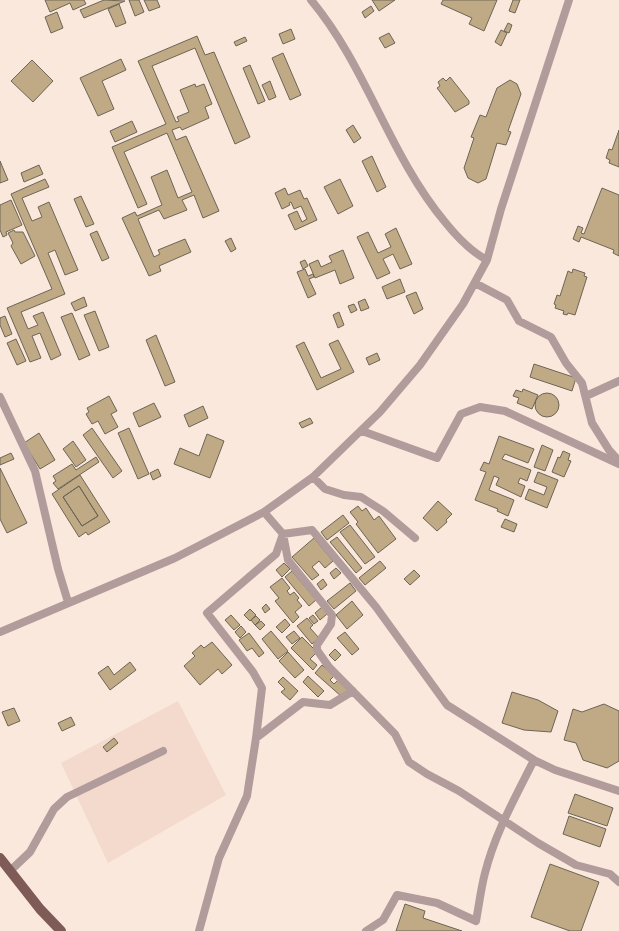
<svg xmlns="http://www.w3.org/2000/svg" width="619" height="931" font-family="Mulish,sans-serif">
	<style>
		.built { fill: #f4dacc }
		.building { fill: #c0aa85; stroke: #6d6556; fill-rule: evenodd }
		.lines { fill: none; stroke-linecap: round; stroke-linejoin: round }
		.minor { stroke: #b29c9b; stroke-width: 8 }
		.major { stroke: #7f5b58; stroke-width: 10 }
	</style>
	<rect width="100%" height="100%" fill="#fae8dd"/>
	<!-- built -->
	<path class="built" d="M178,701L226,795L108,863L61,763Z"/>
	<!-- building -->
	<path class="building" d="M45,0H84L86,4L73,10L70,3L50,12Z
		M104,0L125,1L84,18L80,10Z
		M129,0H139L144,12L135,16Z
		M144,0H157L160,7L149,11Z
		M372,0H395L379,11Z
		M443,0H497L484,31L469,24L472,18L441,4Z
		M513,0H520L515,13L509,11Z
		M119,4L126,23L116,27L108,9Z
		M371,6L374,11L365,18L362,12Z
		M57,12L63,28L51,33L45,17Z
		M508,23L512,25L509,33L504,31Z
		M291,29L295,39L283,44L279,34Z
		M501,30L507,33L501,46L495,42Z
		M389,33L395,43L385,48L379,38Z
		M197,36L205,55L214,52L250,137L235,144L195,48L152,66L176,122L179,121L177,117L189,112L180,90L195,84L196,87L204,84L212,104L205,107L209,118L182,130L180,127L172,130L176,140L186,136L219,211L203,218L194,195L182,200L187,210L164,219L159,210L138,219L154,257L160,254L158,250L185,239L191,252L159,266L161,271L149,276L122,218L135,212L137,216L162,205L151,177L167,170L178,198L192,192L167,133L124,152L147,204L138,208L112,147L166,124L138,61Z
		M245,37L247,41L236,46L234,42Z
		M283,53L301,95L290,100L272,58Z
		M121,59L126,70L102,81L114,109L98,116L80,78Z
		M32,60L53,81L33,102L11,81Z
		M250,65L265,101L258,104L243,68Z
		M450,77L469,101V104L455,112L437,88L440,86L438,82L443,78L446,81Z
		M510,80L517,84L521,94L508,131L511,132L506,145L497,143L486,179L478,183L468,178L464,168L474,138L471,137L480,115L486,117L497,88Z
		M270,81L276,97L269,100L262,85Z
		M132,121L137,132L115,142L110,131Z
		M353,125L361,138L354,143L346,130Z
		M619,130V167L609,163L610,160L606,158L609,149L612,150Z
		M372,156L386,187L377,192L362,161Z
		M0,161L8,180L0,183Z
		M39,165L43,174L24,182L21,173Z
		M45,179L49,187L22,198L32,221L42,217L38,207L49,202L78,270L65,275L55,250L48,253L65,294L21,312L28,329L38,325L33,316L43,312L61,355L51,360L40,333L32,336L41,358L30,362L7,308L52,289L11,194Z
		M340,179L353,206L338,214L324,187Z
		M285,188L288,195L300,190L304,199L307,198L317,220L295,230L288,215L297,211L302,222L307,219L301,206L294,209L291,202L289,203L290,205L282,209L275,193Z
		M602,188L619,195V256L613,253L614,250L581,237L579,242L573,239L578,226L583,228L581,233L584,234Z
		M81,196L94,224L86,227L74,199Z
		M11,200L22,225L6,232L7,235L3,237L0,230V205Z
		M396,228L412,264L400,269L393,254L383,259L390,273L377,279L357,237L368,232L378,253L391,247L385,234Z
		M14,230L15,232H23L35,256L21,264L11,246L13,243L8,233Z
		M97,231L109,258L102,261L90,234Z
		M231,238L236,249L231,252L225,241Z
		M343,250L354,278L340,284L335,270L315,278L309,264L318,260L321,267L332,262L329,256Z
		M305,260L308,266L303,269L300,262Z
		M305,269L308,276L313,274L314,277L309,279L316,294L308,298L297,272Z
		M573,269L585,273L584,276L587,277L575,315L568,313L567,315L563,314L564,311L555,308L556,305L554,304L557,295L560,296L568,271L572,273Z
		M400,279L405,292L387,299L382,287Z
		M416,292L423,309L414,314L406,296Z
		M84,297L87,306L75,311L71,303Z
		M365,299L369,308L361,311L358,302Z
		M354,304L357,310L351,313L348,306Z
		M95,311L109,347L99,351L84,315Z
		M339,312L344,325L338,328L333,315Z
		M72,313L90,355L79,360L61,317Z
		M5,316L12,334L5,337L0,325V318Z
		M156,335L175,382L165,386L146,340Z
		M16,339L26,361L17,365L7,343Z
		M338,340L354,372L317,390L296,346L304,342L321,378L341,369L329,344Z
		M377,353L380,360L369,365L366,358Z
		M534,364L576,378L572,391L530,377Z
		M523,389L538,395L532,409L517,403L519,398L513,396L516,390L522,392Z
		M535 405a12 12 0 1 1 24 0a12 12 0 1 1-24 0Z
		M109,396L117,411L111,414L118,427L105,434L98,421L92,424L86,414L89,412L87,408Z
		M154,403L161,417L139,427L133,413Z
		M203,406L208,418L189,427L184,415Z
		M310,418L313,423L302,428L299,423Z
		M92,428L122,471L113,478L83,435Z
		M129,428L149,474L138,479L118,433Z
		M39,433L55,460L40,469L24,443Z
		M207,434L224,441L210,478L174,464L180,448L199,456Z
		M499,436L534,449L528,463L505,454L502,459L531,470L527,481L520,478L518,483L525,486L521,497L496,485L499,478L494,476L489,490L514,500L508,516L497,511L498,509L475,500L486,472L480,470L484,462L489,464Z
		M73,441L86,460L76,467L63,449Z
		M542,445L553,450L545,471L534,467Z
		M563,451L570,454L568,460L571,461L564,477L552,472L558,457L560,458Z
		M11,453L14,459L0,465V458Z
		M96,457L99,462L58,489L53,483L56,481L53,476L72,464L76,470Z
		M0,468L27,523L7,533L0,519Z
		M158,469L161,476L153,480L150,473Z
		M538,472L558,480L547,508L525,499L529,489L544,495L547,487L534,482Z
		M80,475L110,522L88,535L86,532L79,537L52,494ZM79,486L98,516L82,526L63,497Z
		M79,486L98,516L82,526L63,497Z
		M438,501L452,514L446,520L447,522L437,531L423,518Z
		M358,506L362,511L366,508L374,520L379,516L396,539L378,553L356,524L358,522L350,512Z
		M343,515L349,523L327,540L321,532Z
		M505,519L517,524L514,532L501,527Z
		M350,525L375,557L365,564L340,532Z
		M337,537L362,568L356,573L330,542Z
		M314,538L333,561L325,568L319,561L312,567L319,575L312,580L292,557Z
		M380,561L386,568L365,585L359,578Z
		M284,563L290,569L282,577L276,570Z
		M336,568L341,573L334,579L330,573Z
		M414,570L420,576L410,585L404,579Z
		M292,571L316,600L309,606L285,577Z
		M282,578L290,588L287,591L290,595L294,592L299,598L297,600L302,606L295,612L299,617L293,623L275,601L279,598L270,587Z
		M323,579L327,585L321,590L317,584Z
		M350,583L356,591L334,609L327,601Z
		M352,601L363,615L347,629L336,615Z
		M266,604L270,609L265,613L262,608Z
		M322,607L327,614L320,620L315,613Z
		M250,609L256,615L250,621L244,615Z
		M231,615L240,625L234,630L225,620Z
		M313,615L318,621L314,624L309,618Z
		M256,616L260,620L255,625L251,620Z
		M307,618L313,625L310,628L319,638L312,644L297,626Z
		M285,619L290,625L282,633L276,627Z
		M261,621L265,625L260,630L255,625Z
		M241,626L246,632L240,638L235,632Z
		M271,631L288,651L278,659L262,639Z
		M294,631L300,638L292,644L286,637Z
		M345,632L359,649L352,655L337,638Z
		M249,633L264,653L259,657L252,648L247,651L239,640Z
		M302,637L317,652L310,659L317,665L313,670L291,648Z
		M212,642L232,665L222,674L218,669L200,685L184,666L195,656L192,653L201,645L204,648Z
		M335,649L341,655L335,661L329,655Z
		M288,652L304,670L295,678L279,661Z
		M130,662L136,670L110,690L98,673L108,666L114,675Z
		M322,665L334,676L330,680L334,684L340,678L350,688L342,697L315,673Z
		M308,676L324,691L318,697L303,682Z
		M283,677L298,691L290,700L281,692L285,689L278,682Z
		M512,692L538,700L558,711L551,732L524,730L502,723Z
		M604,704L619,711V761L607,768L583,760L576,743L564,740L573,709L582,712Z
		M14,708L20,721L8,726L2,712Z
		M71,717L75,725L62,731L58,723Z
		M114,738L118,743L107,752L103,747Z
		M575,794L613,808L607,826L568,813Z
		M569,816L606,829L600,847L563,834Z
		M550,864L599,882L581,931H570L531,917Z
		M405,904L425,911L423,918L462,931H396Z"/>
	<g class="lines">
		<!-- minor -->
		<path class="minor" d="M311,0C367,67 389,155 445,222C457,237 470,251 487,260
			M475,283L507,300L519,321L551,337L566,363L582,383L592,423L609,450L619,461
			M586,396L619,381
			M0,397L35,471L58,569L68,602
			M362,431L437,458L461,414L480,407L505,411L619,464
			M313,477L325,489L344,495L361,497L383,511L415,538
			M0,632L175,558L264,512L313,477L380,412L420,365L463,304L487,260L501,209L569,0
			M256,738L262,688L253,672L207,613L276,554L283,534L264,512
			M619,791L555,770L534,760L447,705L376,607L312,530L283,534L288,560L332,615L331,624L317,645V650L329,667L395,734L409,762L427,774L459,791L538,843L576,865L610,874L619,882
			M10,871L30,852L54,809L67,797L163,751
			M199,931L219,858L247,796L256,738L303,702L330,705L353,691
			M366,931L383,920L397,895L437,903L476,921C479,905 481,888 485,873C495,833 516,796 534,760"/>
		<!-- major -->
		<path class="major" d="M0,858L40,909L61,931"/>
	</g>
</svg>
